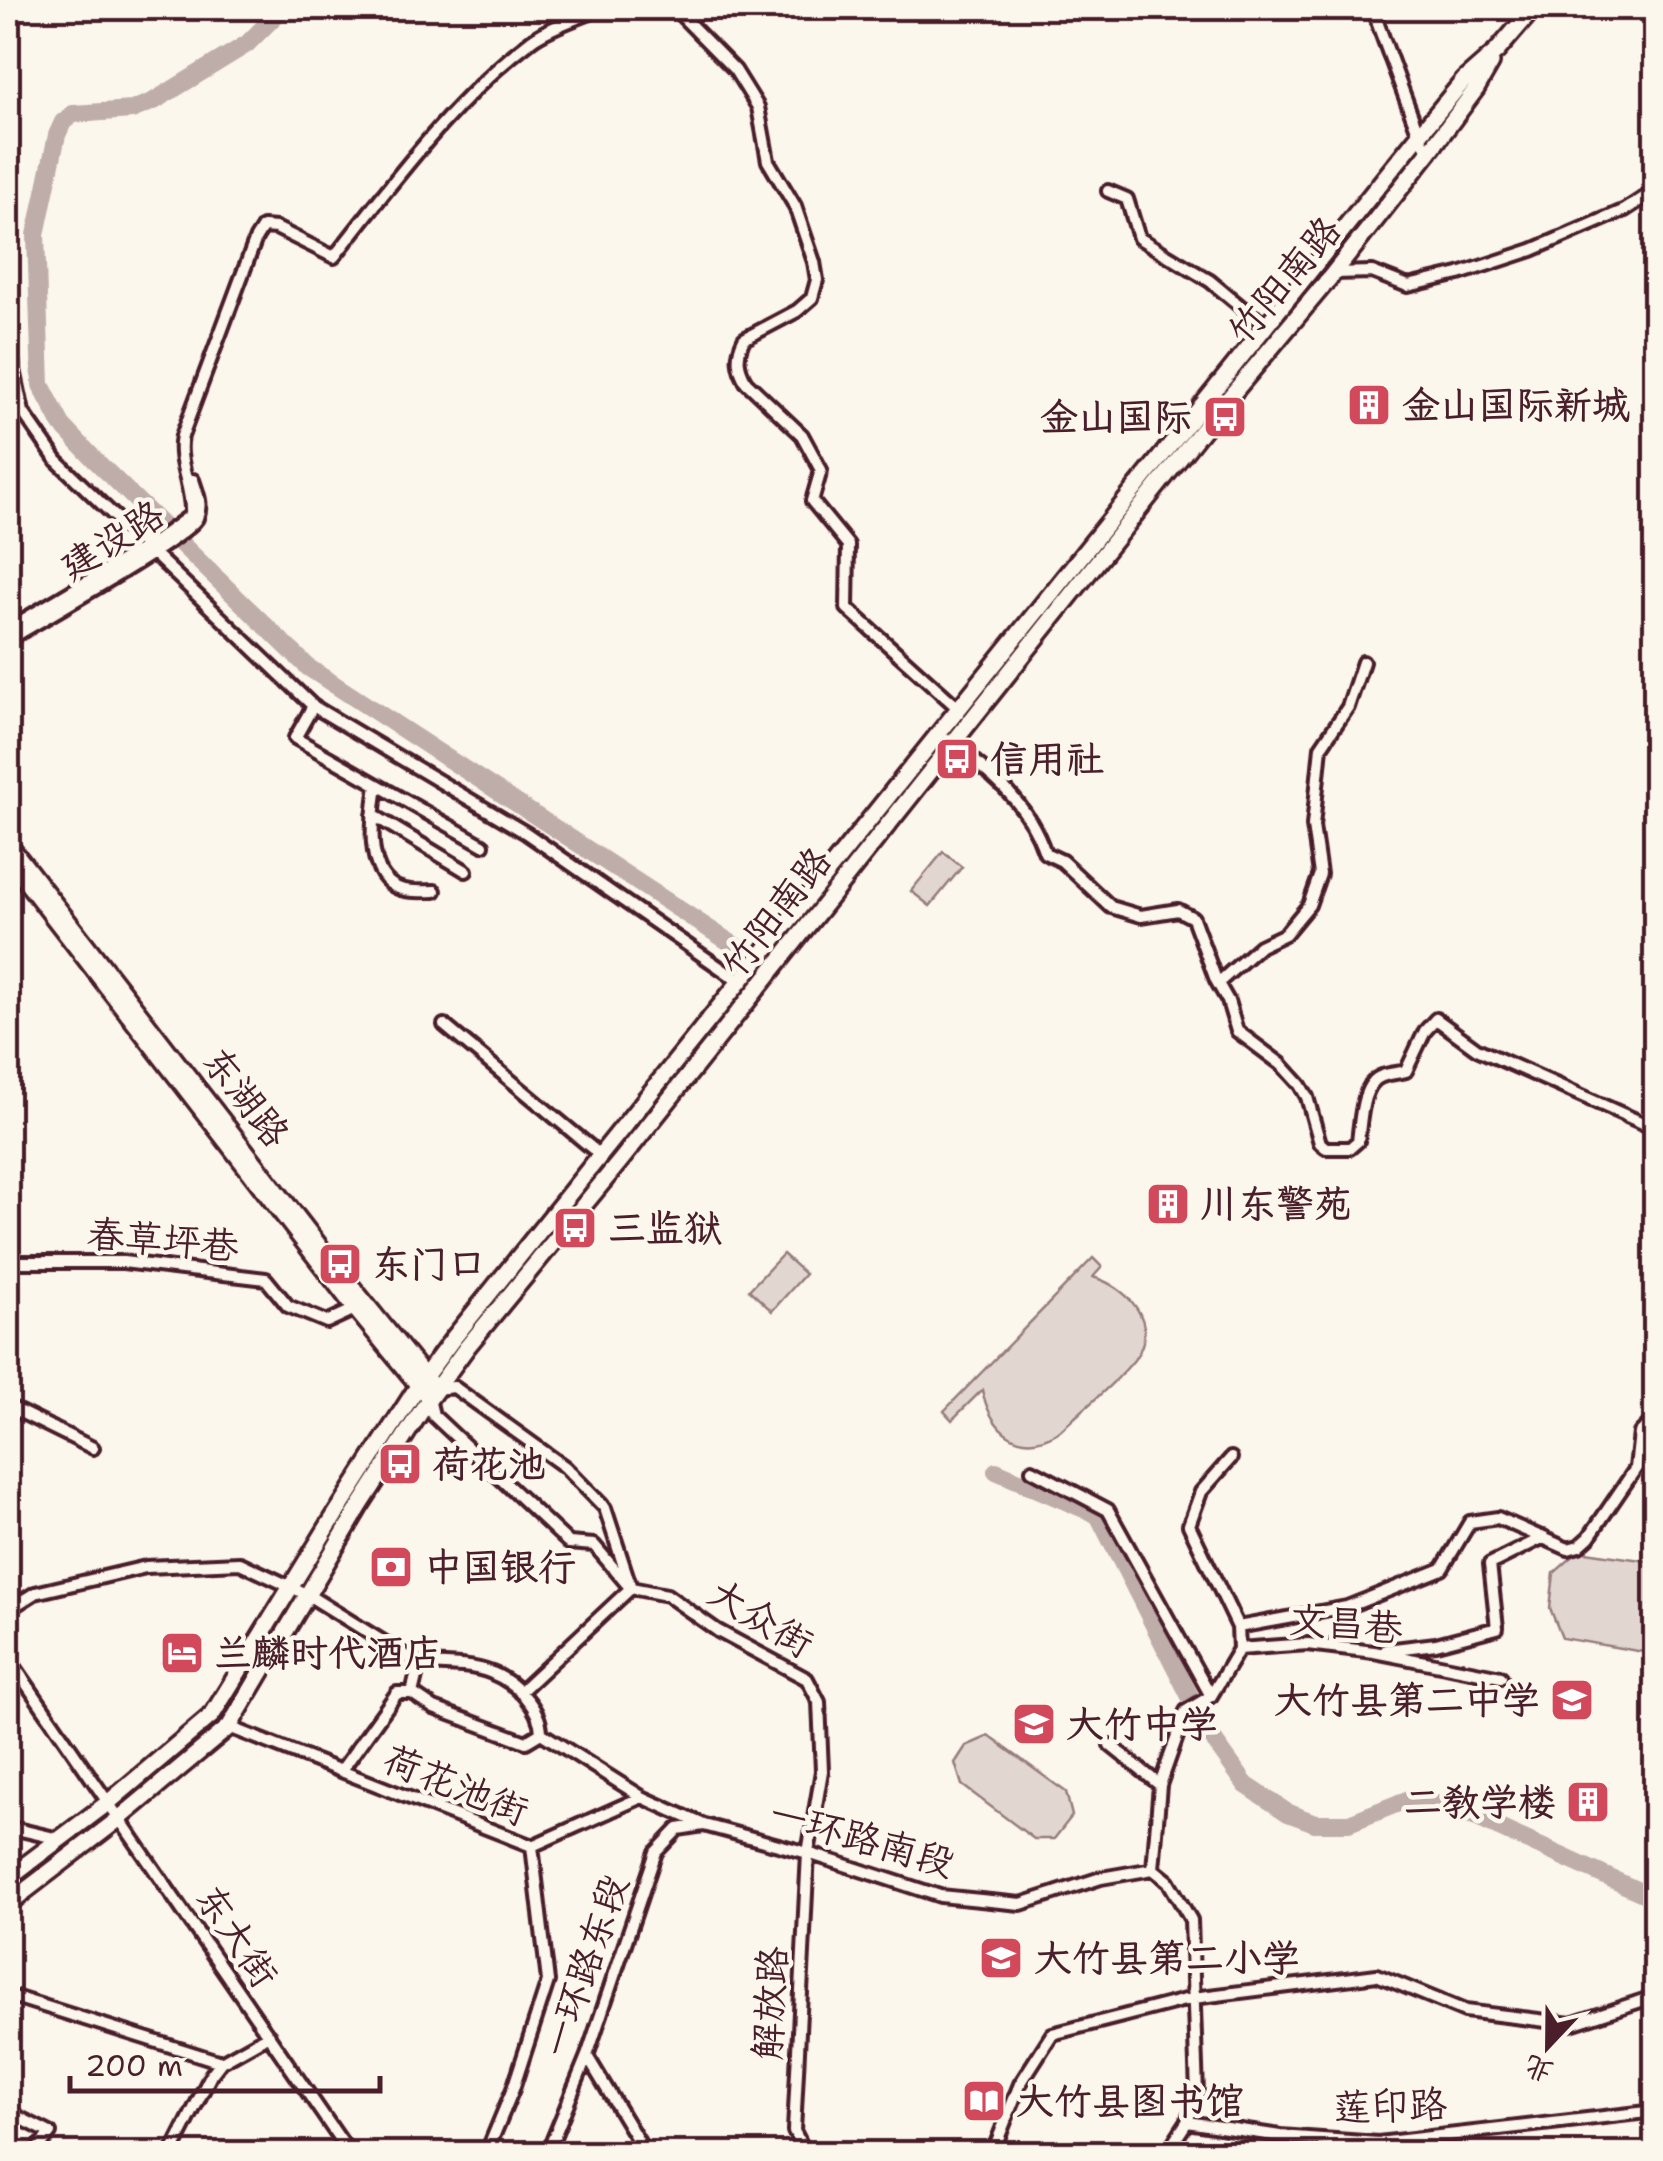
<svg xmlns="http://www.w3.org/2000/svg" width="1663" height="2161" font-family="'Shantell Sans','LXGW WenKai TC',sans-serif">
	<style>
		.green { fill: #e2d7d0; stroke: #967b7e; stroke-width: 2.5 }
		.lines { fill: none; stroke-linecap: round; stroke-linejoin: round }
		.river { stroke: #bfadaa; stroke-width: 18 }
		.minor-casing { stroke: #4a1f2b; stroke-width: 18 }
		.major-casing { stroke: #4a1f2b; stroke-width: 21 }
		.highway-casing { stroke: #4a1f2b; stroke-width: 22 }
		.minor { stroke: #fbf7ec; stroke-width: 10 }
		.major { stroke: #fbf7ec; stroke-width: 14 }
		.highway { stroke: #fbf7ec; stroke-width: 15 }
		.labels { text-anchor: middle; stroke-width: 9; stroke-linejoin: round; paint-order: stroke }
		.street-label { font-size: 38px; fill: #4a1f2b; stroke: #fbf7ec }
		.poi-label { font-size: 38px; font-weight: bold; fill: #4a1f2b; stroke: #fbf7ec; text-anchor: start }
	</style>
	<rect width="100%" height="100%" fill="#fbf7ec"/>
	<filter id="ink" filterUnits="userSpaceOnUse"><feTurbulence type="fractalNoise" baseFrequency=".01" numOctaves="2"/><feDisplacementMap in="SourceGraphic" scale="20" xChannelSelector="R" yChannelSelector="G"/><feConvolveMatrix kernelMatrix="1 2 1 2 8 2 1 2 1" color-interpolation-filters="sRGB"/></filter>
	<g filter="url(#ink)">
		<!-- green -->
		<path class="green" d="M943,852L962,867L930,906L911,891Z
			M783,1254L805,1274L772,1311L749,1290Z
			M1093,1258L1102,1267L1093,1277C1127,1287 1162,1323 1134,1360C1113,1386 1084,1408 1060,1431C1019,1457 991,1430 982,1390L952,1420L944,1411Z
			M1579,1551L1655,1562V1654L1562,1638L1550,1608L1554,1573Z
			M989,1736L1066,1792L1072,1816L1054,1839H1034L962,1785L955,1763L966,1746Z"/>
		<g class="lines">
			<!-- river -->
			<path class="river" d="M283,8L247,44L154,101L132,110L73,114L63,122L57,135L36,235L41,385L62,425L95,460L309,668L743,951
				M1314,8H1315
				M996,1471L1098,1515L1208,1732L1246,1785L1288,1813L1315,1823H1349L1414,1797L1475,1817L1656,1899"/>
			<defs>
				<path id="minor" d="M674,8L735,70L758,107L768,161L795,206L814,262L817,280L812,298L797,311L744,339C736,355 737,367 746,382L802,435L821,470L812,501L848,545L847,608L957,707
					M1372,8L1419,135L1429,152
					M1108,191L1127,199L1139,238L1210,281L1251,315L1269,324
					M8,235L12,360L23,412L57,461L313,706L526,833L739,981
					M1334,273L1372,272L1408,286L1459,274L1532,250L1625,210L1656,190
					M8,629L157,540L191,515C193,488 176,462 182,436L256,238L263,227L276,228L334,257C394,181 454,99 532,40C551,26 580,18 602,8
					M8,640C37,622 188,538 197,518C203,504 197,493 193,480
					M313,706L295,738L483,845
					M948,740C990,773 1027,800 1045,853L1062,861L1111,907L1141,916L1178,910L1193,918L1216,980L1228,1001L1237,1031L1281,1064L1300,1085L1307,1097L1320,1143L1326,1148H1350L1358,1141C1361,1122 1361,1083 1382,1076C1390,1073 1399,1073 1406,1071L1425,1031L1436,1019L1477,1049L1656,1129
					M377,785C373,814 364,868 394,886C406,893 422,891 435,891
					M373,815L466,871
					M1218,983L1260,946L1285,934L1309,905L1320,874L1313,826L1321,747L1348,707L1363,662
					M444,1025L599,1154
					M8,1262H123L266,1279L288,1306L327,1322L355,1309
					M435,1389L454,1387L565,1467L605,1508L631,1588
					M429,1399L433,1415L569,1543L594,1545L627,1584
					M8,1406L93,1448
					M1231,1458L1201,1492L1189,1525L1238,1627L1239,1649
					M1032,1470L1108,1510L1211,1696
					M631,1588L667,1595L718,1631L807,1679L819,1702L822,1771L808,1853L794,2131L806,2154
					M8,1610L35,1593L146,1567L240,1563L308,1595L419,1664L412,1693L434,1708L526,1742L541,1733
					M1238,1627L1347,1607L1442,1569L1470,1522L1498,1518L1568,1549L1579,1546L1589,1537L1636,1468L1640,1433L1656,1417
					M1386,1650L1436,1644L1497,1628L1490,1564L1544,1537
					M8,1657L350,2154
					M419,1664C441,1665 471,1664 492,1673C515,1682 541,1708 541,1733
					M520,1692L631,1588
					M229,1727L532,1846
					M541,1733L642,1797L704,1825L808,1853L940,1896L1021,1904L1101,1878L1153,1869L1168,1881L1191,1920L1197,2094L1187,2122L1166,2154
					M1110,1745L1160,1785
					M341,1771L397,1693H412
					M8,1827L59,1839
					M532,1846L642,1797
					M1153,1869L1160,1785L1186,1711L1211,1696L1239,1649L1308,1644L1374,1652L1501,1677
					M8,1999L18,1998L221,2062
					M587,2056L646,2154
					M8,2112L50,2133L34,2154
					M1187,2122L1280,2136L1378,2143L1656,2111
					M171,2154L211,2075L221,2062L269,2035
					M486,2154L513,2089L548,1981L532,1846
					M547,2154L587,2056L656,1852L678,1829L703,1825
					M992,2154L1020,2084L1052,2034L1193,1998L1377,1975L1465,2011L1571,2024L1656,1996"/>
				<path id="major" d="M8,843L326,1254L432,1385
					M8,859L355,1309L425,1394"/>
				<path id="highway" d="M8,1878L109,1802L212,1715L330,1523L418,1386L452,1340L1419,135L1464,80L1497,51L1534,8
					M8,1904L120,1818L229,1727L360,1506L429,1399L467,1347L621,1160L1203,429L1333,274L1429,152L1476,89L1491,63"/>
			</defs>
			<!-- minor casing -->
			<use href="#minor" class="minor-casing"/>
			<!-- major casing -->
			<use href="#major" class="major-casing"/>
			<!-- highway casing -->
			<use href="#highway" class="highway-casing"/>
			<!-- minor -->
			<use href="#minor" class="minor"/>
			<!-- major -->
			<use href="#major" class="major"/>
			<!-- highway -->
			<use href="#highway" class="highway"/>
		</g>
	</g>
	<!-- icons -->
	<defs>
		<symbol id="building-square" viewBox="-11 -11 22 22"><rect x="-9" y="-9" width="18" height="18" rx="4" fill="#d1495b" stroke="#fbf7ec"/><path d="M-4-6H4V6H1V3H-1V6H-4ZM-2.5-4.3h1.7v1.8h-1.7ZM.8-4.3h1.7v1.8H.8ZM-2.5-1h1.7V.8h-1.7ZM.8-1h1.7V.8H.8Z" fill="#fff"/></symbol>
		<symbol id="bus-square" viewBox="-11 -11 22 22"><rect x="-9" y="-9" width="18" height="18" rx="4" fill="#d1495b" stroke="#fbf7ec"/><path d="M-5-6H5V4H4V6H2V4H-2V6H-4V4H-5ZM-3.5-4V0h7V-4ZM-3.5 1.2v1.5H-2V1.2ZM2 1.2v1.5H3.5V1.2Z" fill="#fff"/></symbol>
		<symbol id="bank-square" viewBox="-11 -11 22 22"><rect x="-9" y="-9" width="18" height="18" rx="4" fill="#d1495b" stroke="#fbf7ec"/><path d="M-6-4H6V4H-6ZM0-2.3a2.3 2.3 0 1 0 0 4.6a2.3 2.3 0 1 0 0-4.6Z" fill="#fff"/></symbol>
		<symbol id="hotel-square" viewBox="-11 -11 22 22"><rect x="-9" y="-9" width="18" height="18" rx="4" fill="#d1495b" stroke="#fbf7ec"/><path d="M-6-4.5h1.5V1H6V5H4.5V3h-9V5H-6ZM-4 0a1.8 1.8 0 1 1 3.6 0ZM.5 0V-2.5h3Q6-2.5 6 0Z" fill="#fff"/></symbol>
		<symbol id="school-square" viewBox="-11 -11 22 22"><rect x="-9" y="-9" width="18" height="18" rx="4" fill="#d1495b" stroke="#fbf7ec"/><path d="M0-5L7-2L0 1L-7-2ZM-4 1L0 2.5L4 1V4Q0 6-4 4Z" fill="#fff"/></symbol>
		<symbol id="library-square" viewBox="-11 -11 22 22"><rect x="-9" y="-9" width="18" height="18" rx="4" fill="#d1495b" stroke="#fbf7ec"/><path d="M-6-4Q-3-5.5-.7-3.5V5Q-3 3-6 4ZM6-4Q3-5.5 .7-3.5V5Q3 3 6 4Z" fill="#fff"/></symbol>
	</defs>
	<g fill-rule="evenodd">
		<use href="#building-square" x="1344" y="380" width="50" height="50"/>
		<use href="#bus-square" x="1200" y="392" width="50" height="50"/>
		<use href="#bus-square" x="932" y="734" width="50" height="50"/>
		<use href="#building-square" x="1143" y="1179" width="50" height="50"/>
		<use href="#bus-square" x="550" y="1203" width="50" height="50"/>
		<use href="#bus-square" x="315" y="1239" width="50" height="50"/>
		<use href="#bus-square" x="375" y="1439" width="50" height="50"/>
		<use href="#bank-square" x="366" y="1542" width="50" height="50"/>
		<use href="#hotel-square" x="157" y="1628" width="50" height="50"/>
		<use href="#school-square" x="1547" y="1675" width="50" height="50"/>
		<use href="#school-square" x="1009" y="1699" width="50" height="50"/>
		<use href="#building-square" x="1563" y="1777" width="50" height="50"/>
		<use href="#school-square" x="976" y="1933" width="50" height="50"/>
		<use href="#library-square" x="959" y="2076" width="50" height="50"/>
	</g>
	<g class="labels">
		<!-- street labels -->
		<g class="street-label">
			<text transform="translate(1284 280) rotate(-50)" y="13">竹阳南路</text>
			<text transform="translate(112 540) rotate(-32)" y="13">建设路</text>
			<text transform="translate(776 912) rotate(-52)" y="13">竹阳南路</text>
			<text transform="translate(246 1097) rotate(52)" y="13">东湖路</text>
			<text transform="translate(163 1240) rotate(5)" y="13">春草坪巷</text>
			<text transform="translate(761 1618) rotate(31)" y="13">大众街</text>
			<text transform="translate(1346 1624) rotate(5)" y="13">文昌巷</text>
			<text transform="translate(456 1785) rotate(22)" y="13">荷花池街</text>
			<text transform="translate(862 1838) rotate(16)" y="13">一环路南段</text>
			<text transform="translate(237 1936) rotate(56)" y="13">东大街</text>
			<text transform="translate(585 1966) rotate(-71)" y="13">一环路东段</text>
			<text transform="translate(770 2003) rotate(-87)" y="13">解放路</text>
			<text transform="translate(1390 2106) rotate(-2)" y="13">莲印路</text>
		</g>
		<!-- poi labels -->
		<g class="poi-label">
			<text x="1402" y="418">金山国际新城</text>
			<text x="1192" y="430" text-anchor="end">金山国际</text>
			<text x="990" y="772">信用社</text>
			<text x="1200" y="1217">川东警苑</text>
			<text x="608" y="1241">三监狱</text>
			<text x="372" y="1277">东门口</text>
			<text x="432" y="1477">荷花池</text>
			<text x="424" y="1580">中国银行</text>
			<text x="214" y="1666">兰麟时代酒店</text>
			<text x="1540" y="1713" text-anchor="end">大竹县第二中学</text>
			<text x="1066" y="1737">大竹中学</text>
			<text x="1556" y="1815" text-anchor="end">二教学楼</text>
			<text x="1034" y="1971">大竹县第二小学</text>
			<text x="1016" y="2114">大竹县图书馆</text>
		</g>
	</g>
	<!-- margin -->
	<rect width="1663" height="2161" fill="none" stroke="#fbf7ec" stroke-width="40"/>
	<rect x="20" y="20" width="1623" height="2121" fill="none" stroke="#4a1f2b" stroke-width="4" filter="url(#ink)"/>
	<!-- north arrow -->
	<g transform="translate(1548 2046) rotate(202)" stroke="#fbf7ec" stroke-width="8" paint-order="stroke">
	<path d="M0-8L18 38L0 25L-18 38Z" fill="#4a1f2b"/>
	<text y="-15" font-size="28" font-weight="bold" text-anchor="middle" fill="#4a1f2b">北</text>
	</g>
	<!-- scale -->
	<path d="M70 2076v15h310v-15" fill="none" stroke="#4a1f2b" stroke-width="5"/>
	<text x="85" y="2076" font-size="30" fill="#4a1f2b" stroke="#fbf7ec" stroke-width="8" paint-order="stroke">200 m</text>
</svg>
